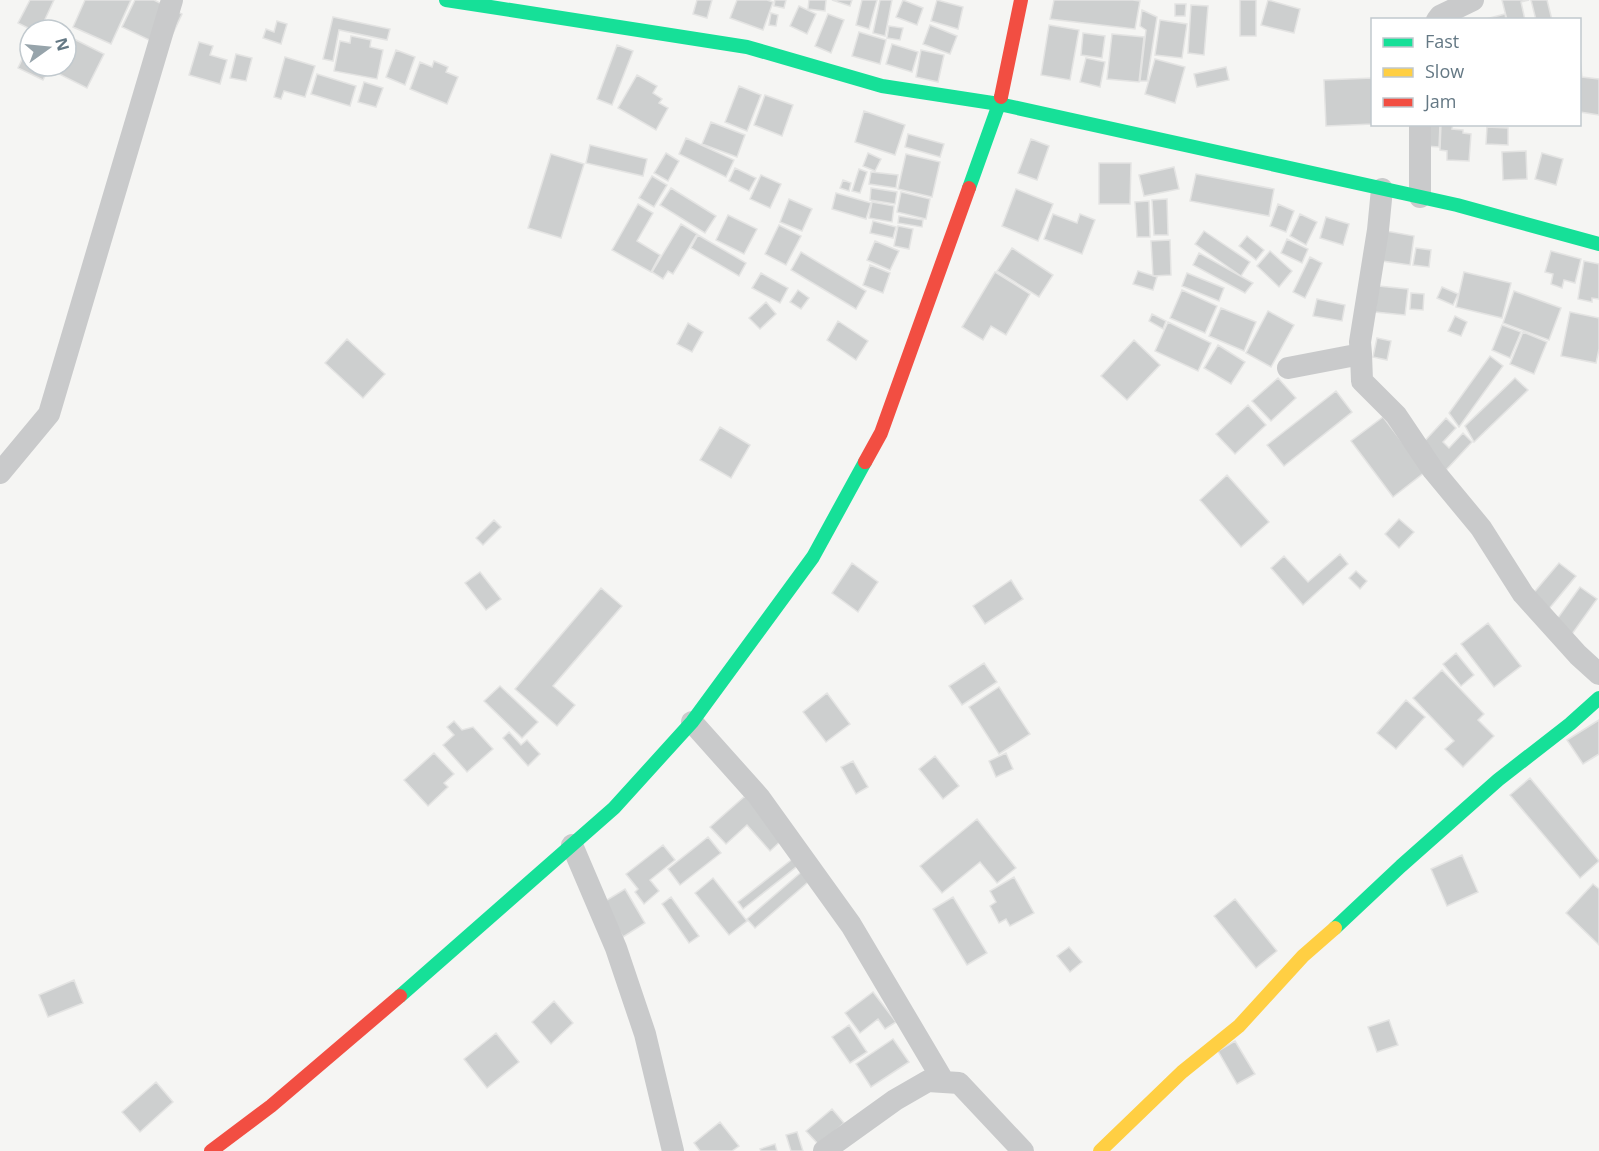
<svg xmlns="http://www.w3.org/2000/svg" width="1599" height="1151" font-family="'Open Sans',sans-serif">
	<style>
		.building { fill: #cdcfcf; stroke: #e4e4e3; stroke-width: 1.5 }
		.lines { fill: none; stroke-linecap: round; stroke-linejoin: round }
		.street { stroke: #c9cacb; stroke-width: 22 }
		.fast { stroke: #16e098; stroke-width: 14 }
		.slow { stroke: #ffcf43; stroke-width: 14 }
		.jam { stroke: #f24e42; stroke-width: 14 }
	</style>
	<rect width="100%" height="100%" fill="#f5f5f3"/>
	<!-- building -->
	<path class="building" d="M30,0H54L40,30H32L18,23Z
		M85,0H131L111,44L73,27Z
		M135,0H154L182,14L166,48L122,27Z
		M697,0H712L707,18L693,14Z
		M737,0H767L773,2L763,30L730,18Z
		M775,0H786L784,8L774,6Z
		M809,0H826L825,11L808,9Z
		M832,0H852L850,6Z
		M862,0H877L869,29L856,25Z
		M880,0H892L885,36L873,33Z
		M903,0L923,8L917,25L896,17Z
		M937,0L963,7L958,29L931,21Z
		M1054,0H1133L1140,1L1135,29L1050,19Z
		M1240,0H1256V36H1240Z
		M1268,0L1300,9L1294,33L1261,25Z
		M1502,0H1529L1521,2L1525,20H1507Z
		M1531,0H1547L1552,20H1536Z
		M1175,4H1186L1185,16H1175Z
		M1191,5L1208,6L1204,55L1188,53Z
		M799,6L816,14L807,34L790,26Z
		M1142,10L1157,17L1147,81H1140L1146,30L1140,26Z
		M771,13L778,15L776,26L769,25Z
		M828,14L844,20L831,53L815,46Z
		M1505,14L1506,20H1482Z
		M333,17L390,29L387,40L339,30L333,61L323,59Z
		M1160,20L1187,24L1182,58L1155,55Z
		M277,21L287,24L281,44L263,38L266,29L274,32Z
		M930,25L957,36L950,54L923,44Z
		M1049,25L1079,30L1070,80L1041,75Z
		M889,26L903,28L900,40L887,38Z
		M859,32L886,40L880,64L852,56Z
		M1083,33L1105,36L1102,58L1081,55Z
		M1112,34L1144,37L1139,82L1107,79Z
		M351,36L371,40L370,47L383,50L377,79L334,71L340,41L350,43Z
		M74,39L104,54L87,88L57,73L60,66H66V54Z
		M199,42L213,46L210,55L227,60L220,84L189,75Z
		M892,44L918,52L912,72L886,64Z
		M617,45L633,51L612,105L597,99Z
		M27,49L30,50V66H50L43,80L18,68Z
		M396,50L415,57L405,85L386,77Z
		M921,50L944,55L938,82L916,77Z
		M236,54L252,58L246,81L230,78Z
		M285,57L315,66L305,97L284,91L281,99L274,97Z
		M1086,58L1105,62L1100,87L1080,82Z
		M1155,59L1185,67L1175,103L1145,94Z
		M1580,59L1582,77L1599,79V115L1580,112Z
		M434,61L448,67L446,72L458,77L447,104L410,89L420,62L432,67Z
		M1226,67L1229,80L1197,87L1194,74Z
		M317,74L356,86L350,106L311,94Z
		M637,75L657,86L653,93L662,99L659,103L668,108L656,130L618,108Z
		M1372,78L1373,124L1326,126L1324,80Z
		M364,82L383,88L376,107L358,102Z
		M739,86L761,95L747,131L725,122Z
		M765,95L793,105L782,136L754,125Z
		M864,111L905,125L895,155L855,142Z
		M711,122L745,135L737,157L702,144Z
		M1428,124H1440L1439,147L1426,146Z
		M1441,124H1453L1452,129L1463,130V133L1471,134L1469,161L1447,160V151L1440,150Z
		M1487,127L1508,128V145L1486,144Z
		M908,134L944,144L940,157L905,147Z
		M686,138L734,160L726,177L679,154Z
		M1031,139L1049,146L1037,180L1018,173Z
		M590,145L647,159L643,176L586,163Z
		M1526,151L1527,179L1503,180L1502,152Z
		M666,153L679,161L668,181L654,173Z
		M868,153L881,159L875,171L863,166Z
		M1542,153L1563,159L1556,185L1535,179Z
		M551,154L584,164L561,238L528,228Z
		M906,154L940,162L932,197L898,189Z
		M1099,163H1131L1130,204H1099Z
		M1174,167L1179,189L1144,196L1139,175Z
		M735,168L756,178L749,191L729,181Z
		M859,169L867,172L860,193L852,191Z
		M871,172L898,175L896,188L869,184Z
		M1196,174L1274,189L1269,216L1190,201Z
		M761,175L781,184L770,208L750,199Z
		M652,176L667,185L654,207L639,198Z
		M843,180L851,183L849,191L840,188Z
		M671,188L716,216L705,233L660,205Z
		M871,188L897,192L895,204L870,200Z
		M1016,189L1053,204L1038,241L1002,226Z
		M901,192L930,199L926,219L897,212Z
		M836,193L871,203L866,219L832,209Z
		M789,199L812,209L802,231L780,222Z
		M1167,199L1168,235H1154L1152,200Z
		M1149,201L1150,237H1137L1135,202Z
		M872,202L894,206L892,222L869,218Z
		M638,204L653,213L637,241L660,255L651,272L612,250Z
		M1278,204L1294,211L1286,232L1270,226Z
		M1053,214L1077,223L1080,214L1095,220L1082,254L1044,239Z
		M1300,214L1317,222L1306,245L1290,236Z
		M728,215L757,229L744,254L716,240Z
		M899,216L923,220L922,227L898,223Z
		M1326,217L1349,224L1343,245L1320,238Z
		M873,221L896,227L893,238L870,233Z
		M681,224L697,234L673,274L668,271L663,279L652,272Z
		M779,225L801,236L786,265L765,254Z
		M898,226L913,229L909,249L894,246Z
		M1204,231L1250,262L1241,276L1195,244Z
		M1386,231L1414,236L1410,265L1382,261Z
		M698,235L746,263L739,276L691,248Z
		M1247,236L1264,250L1256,260L1239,246Z
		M1287,239L1308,249L1302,263L1281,253Z
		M1170,240L1171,275L1153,276L1151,241Z
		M875,241L899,251L890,270L867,260Z
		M1012,248L1053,275L1039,297L997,271Z
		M1416,248L1431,250L1429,267L1413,265Z
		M1270,251L1292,271L1279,287L1257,266Z
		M1551,251L1581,259L1575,283L1564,280L1562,288L1551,284L1553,274L1545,272Z
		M801,252L866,291L856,309L791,270Z
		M1199,253L1253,283L1245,293L1193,265Z
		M1310,257L1322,263L1305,298L1293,292Z
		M1584,261L1599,264V299L1592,298V302L1578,299Z
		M870,265L890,273L883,293L863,285Z
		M1138,271L1157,277L1153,290L1133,284Z
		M995,272L1030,294L1006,335L991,326L983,340L962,327Z
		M1464,272L1511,283L1502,318L1456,307Z
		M761,273L788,288L780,303L752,288Z
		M1187,273L1224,288L1219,301L1182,286Z
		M1378,286L1408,289L1405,315L1375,312Z
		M1442,287L1458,294L1453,305L1437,298Z
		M798,290L809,298L801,309L790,302Z
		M1182,290L1217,306L1205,333L1170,318Z
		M1514,291L1561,308L1549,340L1503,323Z
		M1411,293L1424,294L1423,310L1410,309Z
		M1317,299L1345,305L1342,321L1313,316Z
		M766,302L776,314L760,329L749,318Z
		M1221,308L1256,322L1244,351L1209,336Z
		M1268,311L1294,325L1271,367L1246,353Z
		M1570,312L1599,318V349L1596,363L1561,356Z
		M1152,314L1166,321L1163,329L1149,321Z
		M1455,316L1467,322L1461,336L1448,331Z
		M838,321L868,341L856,360L827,340Z
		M1168,322L1211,343L1198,371L1155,351Z
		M688,323L703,332L692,352L677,344Z
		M1502,325L1521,332L1510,358L1492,350Z
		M1523,332L1547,342L1534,374L1510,364Z
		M1377,338L1391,341L1387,360L1373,357Z
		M347,339L385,374L363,398L325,363Z
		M1134,340L1160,365L1127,400L1101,376Z
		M1218,345L1245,362L1231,384L1204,368Z
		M1490,356L1503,366L1459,427L1449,413Z
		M1278,378L1296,398L1271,421L1252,401Z
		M1515,378L1528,390L1474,442L1465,426Z
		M1336,391L1352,412L1284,466L1267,445Z
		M1248,405L1266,425L1235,454L1216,434Z
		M1383,417L1425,472L1393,497L1351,441Z
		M1446,418L1456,428L1443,442L1449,448L1463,433L1472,442L1446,470L1420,446Z
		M720,427L750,445L731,478L700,460Z
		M1227,475L1269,522L1241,547L1200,500Z
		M1399,519L1414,532L1399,548L1385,534Z
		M494,520L501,527L483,545L476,538Z
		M1340,554L1348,564L1303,605L1271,568L1284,556L1308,582Z
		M852,563L878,582L858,612L832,593Z
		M1559,563L1576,576L1548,610L1531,596Z
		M1356,571L1367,581L1360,589L1349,578Z
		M480,572L501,599L486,610L465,583Z
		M1011,580L1023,599L985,624L973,606Z
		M1580,587L1597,599L1572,634L1555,622Z
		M601,588L622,606L553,686L575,705L557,726L515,689Z
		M1488,623L1521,666L1494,687L1461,644Z
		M1456,653L1474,675L1461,686L1443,664Z
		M984,663L997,682L962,705L949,686Z
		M1442,670L1484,714L1478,720L1494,736L1463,767L1445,749L1454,741L1413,698Z
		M500,686L538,722L522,738L484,701Z
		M999,687L1030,734L999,754L969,707Z
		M827,693L850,724L826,742L803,712Z
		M1406,700L1425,717L1396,749L1377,733Z
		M1599,720V754L1583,764L1567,740Z
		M454,721L462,730L473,727L493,749L467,772L443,745L454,735L447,727Z
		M509,732L521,745L527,740L540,754L528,766L503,738Z
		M434,753L454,774L444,783L448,787L428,806L404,780Z
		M1006,753L1013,769L996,777L989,761Z
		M935,756L959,786L943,799L919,769Z
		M853,761L868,787L856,794L841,767Z
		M1530,778L1599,861L1580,878L1510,795Z
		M745,796L783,839L770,851L747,825L726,844L710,827Z
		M977,819L1016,868L997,883L980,862L942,893L920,866Z
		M708,837L721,853L680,885L668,869Z
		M663,845L675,860L650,880L659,891L644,904L635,892L638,889L626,874Z
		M1462,855L1478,892L1447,906L1431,869Z
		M795,857L800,864L743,909L738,902Z
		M806,868L814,877L755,928L747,919Z
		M1014,877L1034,913L1010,926L1006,919L999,923L990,906L996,902L990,891Z
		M713,878L747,921L729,935L695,893Z
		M1593,884L1599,889V945L1566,913Z
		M625,889L645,923L623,937L602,903Z
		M671,897L699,936L689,943L662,904Z
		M953,897L987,953L967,965L933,909Z
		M1235,899L1277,951L1256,968L1214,916Z
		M1069,947L1082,962L1070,972L1057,956Z
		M74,980L83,1003L48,1017L39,995Z
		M873,992L896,1022L885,1029L878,1019L860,1033L845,1013Z
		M554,1001L573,1023L551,1044L532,1022Z
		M1389,1020L1398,1045L1377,1052L1368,1027Z
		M849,1025L867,1052L850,1063L832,1037Z
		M496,1033L519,1062L487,1088L464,1059Z
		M893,1039L909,1062L871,1087L856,1064Z
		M1235,1041L1255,1074L1237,1084L1218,1051Z
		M156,1082L173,1102L140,1132L122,1112Z
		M832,1109L844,1123L819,1145L806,1131Z
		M720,1122L739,1146L732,1151H700L694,1143Z
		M797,1132L803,1151H791L786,1135Z
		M775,1144L777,1151H761L760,1149Z"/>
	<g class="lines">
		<!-- street -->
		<path class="street" d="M1437,20L1440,16L1473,0
			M1420,124V197
			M1361,354L1362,381L1396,415L1433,470L1481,528L1523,594L1578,655L1599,674
			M1288,368L1361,354L1360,342L1378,230L1382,189
			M0,473L49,414L172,0
			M692,722L759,797L851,925L944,1082
			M572,845L616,948L645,1034L673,1151
			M824,1151L895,1100L928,1081L959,1083L1023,1151"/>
		<!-- fast -->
		<path class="fast" d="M446,0L747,47L882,86L999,104L1001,97
			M969,188L999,104L1457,205L1599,244
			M1335,928L1401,866L1498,780L1570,724L1599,698
			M400,996L614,808L692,722L813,557L865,462"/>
		<!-- slow -->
		<path class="slow" d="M1100,1151L1182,1072L1239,1026L1303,956L1335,928"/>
		<!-- jam -->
		<path class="jam" d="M1001,97L1021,0
			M865,462L881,433L969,188
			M211,1151L271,1106L400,996"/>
	</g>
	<!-- legend -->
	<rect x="1371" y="18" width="210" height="108" fill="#ffffff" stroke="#c1c9ce" stroke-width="1.5"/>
	<rect x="1383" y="38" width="30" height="9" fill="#16e098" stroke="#c1c9ce" stroke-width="1.5"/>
	<text x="1425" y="48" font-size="18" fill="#647884">Fast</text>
	<rect x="1383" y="68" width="30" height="9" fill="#ffcf43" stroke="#c1c9ce" stroke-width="1.5"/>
	<text x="1425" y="78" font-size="18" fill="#647884">Slow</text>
	<rect x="1383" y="98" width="30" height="9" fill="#f24e42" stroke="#c1c9ce" stroke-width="1.5"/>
	<text x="1425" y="108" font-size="18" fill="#647884">Jam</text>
	<!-- north arrow -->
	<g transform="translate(48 48) rotate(75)"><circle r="28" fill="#ffffff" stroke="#c1c9ce" stroke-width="1.5"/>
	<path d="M0-4.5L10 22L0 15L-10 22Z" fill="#97a4ab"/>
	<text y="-9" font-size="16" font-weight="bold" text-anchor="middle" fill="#647884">N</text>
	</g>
</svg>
